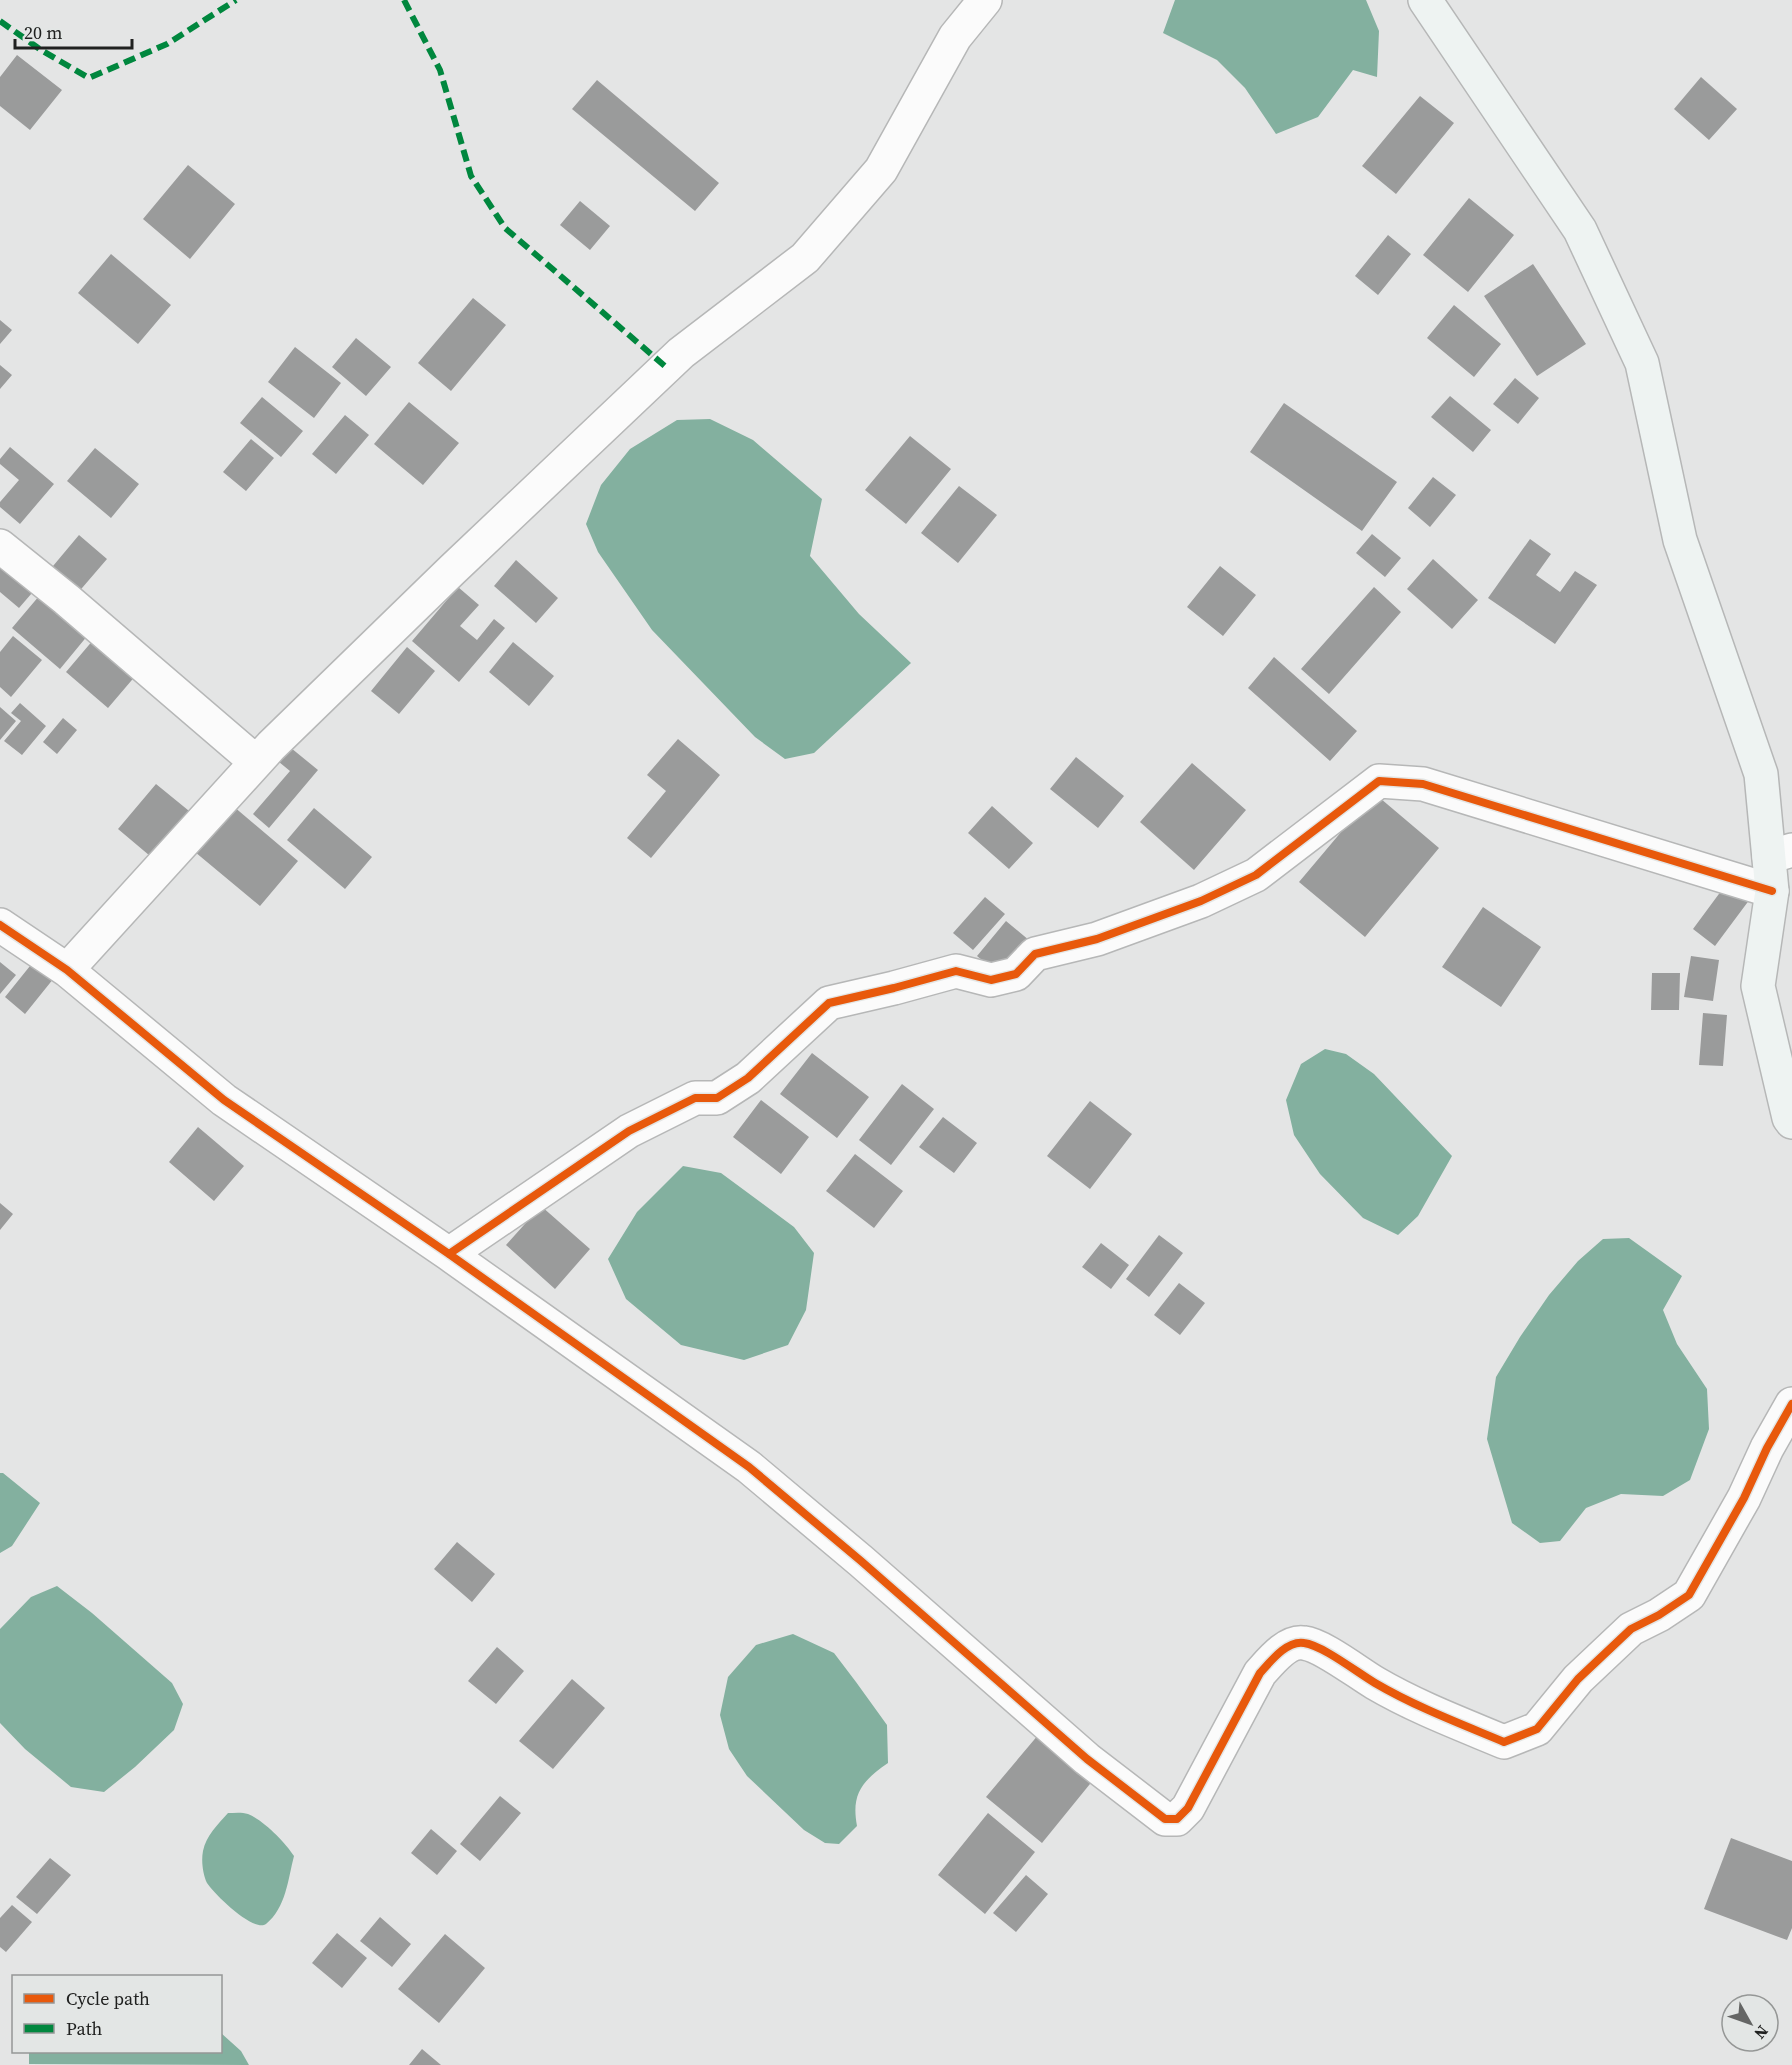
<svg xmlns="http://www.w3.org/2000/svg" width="1792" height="2065" font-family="'Source Serif 4',serif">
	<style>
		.water { fill: #83b09f }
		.building { fill: #9a9b9b }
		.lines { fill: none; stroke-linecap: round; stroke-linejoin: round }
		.street-casing { stroke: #b6b7b7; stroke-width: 36 }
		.secondary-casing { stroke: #b6b7b7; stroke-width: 36 }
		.street { stroke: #fbfbfb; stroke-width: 33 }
		.secondary { stroke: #eef3f2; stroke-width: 33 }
		.quiet { stroke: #00873e; stroke-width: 6; stroke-dasharray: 12 6; stroke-linecap: butt }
		.cycleway-casing { stroke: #e3e6e5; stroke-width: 11 }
		.cycleway { stroke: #e8590c; stroke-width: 8 }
	</style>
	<rect width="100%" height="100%" fill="#e4e5e5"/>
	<!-- water -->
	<path class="water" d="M1175,0H1366L1379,31L1377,77L1353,70L1318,117L1276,134L1245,88L1217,60L1163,33Z
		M710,419L753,440L822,499L810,556L859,614L911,663L814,753L785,759L755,737L652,630L598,552L586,524L601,485L630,449L677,420Z
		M1325,1049L1346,1054L1374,1074L1452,1156L1418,1216L1398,1235L1363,1218L1320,1174L1294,1135L1286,1100L1301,1064Z
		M683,1166L721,1173L794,1227L814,1253L806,1310L788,1345L744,1360L681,1345L626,1299L608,1259L637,1212Z
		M1629,1238L1682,1276L1663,1310L1677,1344L1707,1389L1709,1429L1690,1480L1663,1496L1621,1494L1586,1508L1560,1541L1540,1543L1512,1523L1487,1439L1496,1377L1520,1337L1549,1295L1578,1261L1603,1239Z
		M0,1473H3L40,1503L12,1546L0,1553Z
		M57,1586L92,1613L172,1683L183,1704L174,1730L135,1767L104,1792L71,1787L25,1749L0,1723V1629L31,1597Z
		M793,1634L834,1653L856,1682L887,1725L888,1763C862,1781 851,1794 857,1826L839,1844L825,1843L804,1830L747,1776L729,1749L720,1715L728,1677L756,1645Z
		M228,1813C234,1813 242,1812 248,1814C263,1820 285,1842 294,1856C288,1879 286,1908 266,1924C254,1933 214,1894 207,1883C203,1875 201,1861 203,1851C206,1836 218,1824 228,1813Z
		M221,2033L241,2051L249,2065L29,2064V2052H220Z"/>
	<!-- building -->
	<path class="building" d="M17,55L62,90L30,130L0,106V77Z
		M1701,77L1737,109L1709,140L1674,109Z
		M597,80L719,183L695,211L572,109Z
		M1420,96L1454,123L1396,194L1362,166Z
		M188,165L235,204L190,259L143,219Z
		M1469,198L1514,235L1468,292L1423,255Z
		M580,201L610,226L590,250L560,225Z
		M1388,235L1411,254L1378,295L1355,276Z
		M111,254L171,305L138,344L78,293Z
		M1533,264L1586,344L1537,376L1484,296Z
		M473,298L506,325L451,391L418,363Z
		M1454,305L1501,344L1474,377L1427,338Z
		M0,320L12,330L0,344Z
		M356,338L391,367L366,396L332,367Z
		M295,347L341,383L314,418L268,382Z
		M0,365L12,375L0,389Z
		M1515,378L1539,398L1518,424L1493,404Z
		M1450,396L1491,430L1473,452L1431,417Z
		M262,397L303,431L281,457L240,423Z
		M409,402L459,443L423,485L374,444Z
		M1284,403L1397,482L1362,531L1250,452Z
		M345,415L369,435L336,474L312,454Z
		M910,436L951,469L906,524L865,490Z
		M251,439L274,458L246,491L223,472Z
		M10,447L54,484L20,524L0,507V502L19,480L0,464V459Z
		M95,448L139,484L111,518L67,481Z
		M1433,477L1456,495L1430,527L1408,508Z
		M959,486L997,515L958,563L921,533Z
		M1372,534L1401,558L1385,577L1356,553Z
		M79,535L107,559L76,595L48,572Z
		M1530,539L1551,554L1536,575L1560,592L1575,571L1597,585L1555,644L1488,598Z
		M0,556L38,586L19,608L0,592Z
		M1433,559L1478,600L1452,629L1407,589Z
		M516,560L558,598L536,623L494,586Z
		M1220,566L1256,595L1223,636L1187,607Z
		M458,587L479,605L460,626L477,640L494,619L505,628L459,682L412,641Z
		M1374,587L1401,612L1329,694L1301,669Z
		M45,589L93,629L60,669L12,628Z
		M13,636L42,660L11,697L0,687V652Z
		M94,639L137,674L108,708L66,672Z
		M513,642L554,676L529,706L489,672Z
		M407,647L435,671L399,714L371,691Z
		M1274,657L1357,731L1330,761L1248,688Z
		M20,703L46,726L22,755L4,741L21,721L11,713Z
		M0,707L16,721L0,740Z
		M63,718L77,730L57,754L43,742Z
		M678,739L720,775L651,858L627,838L666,791L647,775Z
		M291,748L318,770L269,828L253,814L290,771L279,762Z
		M1076,757L1124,796L1098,828L1050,789Z
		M1192,763L1246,810L1194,870L1140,822Z
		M156,784L194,815L156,861L118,829Z
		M1374,793L1439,848L1365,937L1299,882Z
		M233,806L298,861L260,906L195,852Z
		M992,806L1033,843L1009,869L968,833Z
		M314,808L372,857L345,889L287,840Z
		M1727,883L1750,899L1715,946L1693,929Z
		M985,897L1005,914L973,950L953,933Z
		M1483,907L1541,947L1501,1007L1442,967Z
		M1006,921L1030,941L1001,976L977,956Z
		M1691,956L1719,960L1713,1001L1684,997Z
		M34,961L54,978L25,1014L5,997Z
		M0,962L16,975L0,994Z
		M1652,973H1680L1679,1010H1651Z
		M1703,1013L1727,1015L1723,1066L1699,1065Z
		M812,1053L869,1097L837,1138L780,1094Z
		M902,1084L934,1109L891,1165L859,1140Z
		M761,1100L809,1137L781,1174L733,1137Z
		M1090,1101L1132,1134L1090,1189L1047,1156Z
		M943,1117L977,1143L954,1173L919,1147Z
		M198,1127L244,1166L214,1201L169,1162Z
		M855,1154L903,1191L874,1228L826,1191Z
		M0,1203L13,1214L0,1230Z
		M541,1206L590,1249L555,1289L506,1245Z
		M1159,1235L1183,1253L1149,1297L1126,1279Z
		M1101,1243L1129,1265L1111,1289L1082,1267Z
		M1179,1283L1205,1303L1180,1335L1154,1315Z
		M457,1542L495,1574L472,1602L434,1569Z
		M497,1647L524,1671L496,1704L468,1681Z
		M572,1679L605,1708L553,1769L519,1741Z
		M1039,1734L1094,1779L1042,1843L986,1797Z
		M500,1796L521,1813L480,1861L460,1844Z
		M988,1813L1035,1852L985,1914L938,1875Z
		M431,1829L457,1851L437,1875L411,1853Z
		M1731,1838L1792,1861V1928L1787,1940L1704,1909Z
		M50,1858L71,1875L37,1914L16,1897Z
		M1026,1875L1048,1894L1016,1932L993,1913Z
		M12,1905L32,1922L6,1952L0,1947V1918Z
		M380,1917L411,1944L392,1967L360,1941Z
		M337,1933L367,1958L342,1988L312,1963Z
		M445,1934L485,1968L439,2023L398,1989Z
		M422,2049L441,2065H409Z"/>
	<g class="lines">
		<defs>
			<path id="street" d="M0,546L66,599L256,762
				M1769,857L1792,850
				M0,925L67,970L224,1100L449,1254L749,1467L861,1561L1087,1759L1165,1819H1177L1188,1808L1260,1673C1270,1662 1287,1640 1304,1643C1322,1645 1358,1673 1375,1683C1416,1707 1461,1724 1504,1742L1537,1729L1578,1679L1631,1629L1659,1615L1689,1595L1744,1498L1767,1448L1792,1404
				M67,970L271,746L452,570L681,353L805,258L881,170L955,37L985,0
				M449,1254L629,1131L695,1098H717L748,1078L829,1003L894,988L956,971L991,980L1016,974L1035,954L1097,939L1201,901L1256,875L1379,781L1423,784L1772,891"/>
			<path id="secondary" d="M1425,0L1580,230L1642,363L1680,540L1761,774L1772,891L1758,986L1789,1118L1792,1122"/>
		</defs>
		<!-- street casing -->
		<use href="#street" class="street-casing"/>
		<!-- secondary casing -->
		<use href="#secondary" class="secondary-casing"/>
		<!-- street -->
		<use href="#street" class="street"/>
		<!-- secondary -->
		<use href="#secondary" class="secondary"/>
		<!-- quiet -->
		<path class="quiet" d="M404,0L440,70L471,176L505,228L666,367
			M0,21L41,50L89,78L167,44L236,0"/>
		<defs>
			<path id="cycleway" d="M0,925L67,970L224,1100L449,1254L749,1467L861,1561L1087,1759L1165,1819H1177L1188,1808L1260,1673C1270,1662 1287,1640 1304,1643C1322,1645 1358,1673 1375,1683C1416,1707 1461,1724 1504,1742L1537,1729L1578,1679L1631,1629L1659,1615L1689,1595L1744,1498L1767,1448L1792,1404
				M449,1254L629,1131L695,1098H717L748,1078L829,1003L894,988L956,971L991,980L1016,974L1035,954L1097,939L1201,901L1256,875L1379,781L1423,784L1772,891"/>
		</defs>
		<!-- cycleway casing -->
		<use href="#cycleway" class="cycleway-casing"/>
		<!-- cycleway -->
		<use href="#cycleway" class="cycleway"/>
	</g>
	<!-- legend -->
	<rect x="12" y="1975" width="210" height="78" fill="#e3e6e5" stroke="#959796" stroke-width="1.5"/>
	<rect x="24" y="1994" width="30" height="9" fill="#e8590c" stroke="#959796" stroke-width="1.5"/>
	<text x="66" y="2005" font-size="18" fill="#202120">Cycle path</text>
	<rect x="24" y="2024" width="30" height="9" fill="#00873e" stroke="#959796" stroke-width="1.5"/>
	<text x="66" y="2035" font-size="18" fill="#202120">Path</text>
	<!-- north arrow -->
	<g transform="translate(1750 2023) rotate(130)"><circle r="28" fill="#e3e6e5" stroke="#959796" stroke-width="1.5"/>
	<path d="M0-4.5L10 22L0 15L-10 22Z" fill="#656665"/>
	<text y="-9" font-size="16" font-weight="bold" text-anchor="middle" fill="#202120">N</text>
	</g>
	<!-- scale -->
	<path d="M15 39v9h117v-9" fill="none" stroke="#202120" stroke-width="3"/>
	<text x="24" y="39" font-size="18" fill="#202120" stroke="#e3e6e5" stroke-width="4.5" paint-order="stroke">20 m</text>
</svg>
